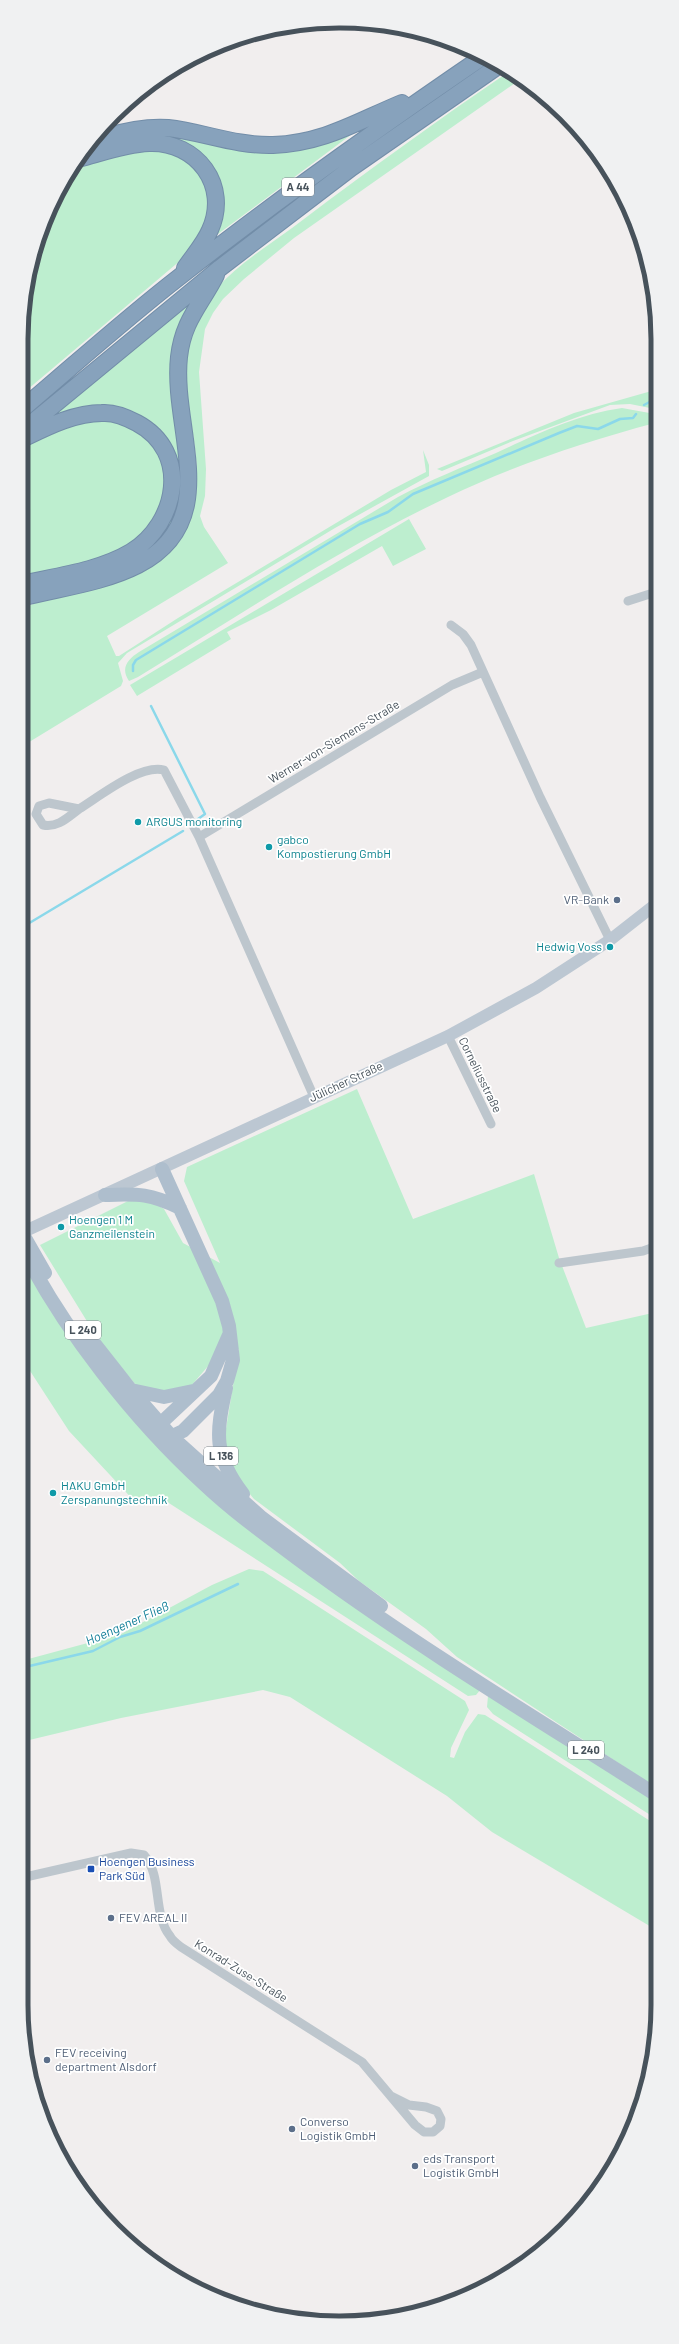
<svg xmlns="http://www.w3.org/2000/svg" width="679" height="2344" font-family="Barlow,sans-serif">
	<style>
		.green { fill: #bdeecf }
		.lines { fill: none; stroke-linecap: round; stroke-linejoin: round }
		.stream { stroke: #8bd8ea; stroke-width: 2.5 }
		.motorway-casing { stroke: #728da8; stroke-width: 18 }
		.minor { stroke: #bdc6cd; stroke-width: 9 }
		.secondary { stroke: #bcc7d2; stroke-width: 12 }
		.primary { stroke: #aebecd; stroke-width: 14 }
		.motorway { stroke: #87a2bc; stroke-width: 16 }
		.primary-bridge { stroke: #aebecd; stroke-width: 14 }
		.culture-dot { fill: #0f9aa8; stroke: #fff; stroke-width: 1.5 }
		.service-dot { fill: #5c6f8a; stroke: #fff; stroke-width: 1.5 }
		.transit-dot { fill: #1a4fb4; stroke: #fff; stroke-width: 1.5 }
		.labels { text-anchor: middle; stroke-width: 3.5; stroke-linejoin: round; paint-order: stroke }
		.shield { fill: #fff; stroke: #7e868c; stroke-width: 1 }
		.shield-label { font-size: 11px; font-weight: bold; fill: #47525b }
		.street-label { font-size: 12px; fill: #47525b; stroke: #fff }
		.culture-label { font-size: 12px; fill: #0d838f; stroke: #fff; text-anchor: start }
		.service-label { font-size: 12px; fill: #4e5e75; stroke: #fff; text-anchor: start }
		.transit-label { font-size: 12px; fill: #164399; stroke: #fff; text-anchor: start }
		.water-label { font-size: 13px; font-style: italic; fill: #0f7d97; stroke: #fff }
		.rim { fill: none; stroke: #47525b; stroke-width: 5 }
	</style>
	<rect width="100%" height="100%" fill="#f1eeee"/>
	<!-- green -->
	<path class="green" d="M507,73L518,81L294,238L244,279L223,299L213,313L205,329L199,372L206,469L205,496L200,516L204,527L228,563L107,636L116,656H119L178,618L391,490L426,472L423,450L429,465V476L335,528L127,653L118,663L123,681L121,686L21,747V609L43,600L117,581L188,525C214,463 174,400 189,338C191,328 208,298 215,290C240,262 274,242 304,219C370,169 438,120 507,73Z
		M351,132L352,134L214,237C228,186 227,186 191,148L83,153L88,147L96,145L161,133L229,146Z
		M131,151H172L202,171L213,208L194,249L21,395V339L27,278L45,218L73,165Z
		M190,303L180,326L184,500L161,543L116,564L177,495L144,421L49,420Z
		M655,390V409L630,404L610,405L513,441L442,471L437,469L574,413Z
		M622,408L655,414V423C584,442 515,465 448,497C342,547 238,616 138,677L129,681C120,668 128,659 139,652L398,497C430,480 463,467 496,453C535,435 578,414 622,408Z
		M106,418L135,426L159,450L167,481L159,517L136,543L99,559L21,578V450L54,429Z
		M409,519L426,549L393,566L382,546L271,610L227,632L231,639L137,696L130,685Z
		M357,1089L413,1219L534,1174L559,1258L586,1328L657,1312V1607L654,1608L657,1615L658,1789L457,1657L426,1629L359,1581L340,1563L254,1499L234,1475L223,1447L239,1349L215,1358L191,1386L163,1393L136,1385L101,1344L40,1245L132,1199L150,1201L164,1209L183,1243L220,1263L184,1181L187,1167Z
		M21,1253L133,1418L481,1689L476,1695L468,1696L158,1496L137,1504L69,1431L21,1357Z
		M249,1569L263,1571L465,1701L469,1710L451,1748L450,1757L454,1758L465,1732L478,1714L485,1715L658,1826V1931L492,1832L447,1796L290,1697L263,1690L121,1718L21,1742V1661L121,1634L212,1585Z
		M488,1696L658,1801V1820L493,1714L487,1707Z"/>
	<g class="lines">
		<!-- stream -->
		<path class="stream" d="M644,405L655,399
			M133,671V665L136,660L360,524L388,512L413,494L559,433L577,426L598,429L620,419L633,418L636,414
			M151,706L205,814L198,819
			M21,928L183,831
			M21,1668L93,1651L120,1637L140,1631L238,1584"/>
		<defs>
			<path id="motorway" d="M93,140C117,134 142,126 168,128C203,132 236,146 273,145C324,143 356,122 402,103
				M78,159C101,153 125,144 149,143C197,141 230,186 210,230C204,244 193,256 185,268
				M21,410C73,366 124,320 178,278C277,200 380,127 484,56
				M21,432L220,268L351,168L498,66
				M21,584C57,576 99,571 131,552C178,523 191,452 137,423C126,417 114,412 102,413C74,413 47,427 22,439
				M21,598C59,588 103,583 138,565C225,520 171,429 179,357C183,321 200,306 216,275"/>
		</defs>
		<!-- motorway casing -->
		<use href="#motorway" class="motorway-casing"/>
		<!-- minor -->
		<path class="minor" d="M628,601L656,592
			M451,625L463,634L471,645L540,797L610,940
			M79,809C68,817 58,828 43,825L36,814L39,806L49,803L79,809C100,796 140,764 164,770L199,837L314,1097
			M199,837L452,685L483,672
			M448,1036L491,1124
			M559,1263L643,1251L657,1246
			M21,1878L131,1853L144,1855C163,1876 152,1913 170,1936C172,1940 177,1944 181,1947L362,2062L415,2125L424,2132H433L440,2126L441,2119L437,2111L426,2107L409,2105L391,2096"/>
		<!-- secondary -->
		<path class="secondary" d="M21,1233L448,1036L536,988L610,940L656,904"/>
		<!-- primary -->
		<path class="primary" d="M162,1169L222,1301L229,1326L233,1360L227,1381L219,1395L183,1431L164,1440
			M105,1195C138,1194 149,1193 180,1208
			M21,1246C63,1329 134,1420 203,1483C238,1516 278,1544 317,1573C427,1653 544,1723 658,1796
			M83,1329L131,1390L173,1438L262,1518L381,1606
			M226,1388C216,1433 213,1455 243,1494
			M131,1390L164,1397L193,1391
			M157,1433L160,1424L211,1376L229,1335"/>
		<!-- motorway -->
		<use href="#motorway" class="motorway"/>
		<!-- primary-bridge -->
		<path class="primary-bridge" d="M21,1231L45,1273"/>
	</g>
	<!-- markers -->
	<g class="culture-dot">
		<circle cx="138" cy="822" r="4"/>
		<circle cx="269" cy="847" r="4"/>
		<circle cx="610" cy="947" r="4"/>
		<circle cx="61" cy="1227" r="4"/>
		<circle cx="53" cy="1493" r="4"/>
	</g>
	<g class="service-dot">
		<circle cx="617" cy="900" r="4"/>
		<circle cx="111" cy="1918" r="4"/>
		<circle cx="47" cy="2060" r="4"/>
		<circle cx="292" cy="2129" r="4"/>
		<circle cx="415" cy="2166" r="4"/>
	</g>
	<rect class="transit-dot" x="87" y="1865" width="8" height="8" rx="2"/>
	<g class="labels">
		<!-- shield labels -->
		<g class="shield">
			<rect x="282" y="178" width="32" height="18" rx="3"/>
			<rect x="65" y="1321" width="36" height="18" rx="3"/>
			<rect x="204" y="1447" width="34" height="18" rx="3"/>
			<rect x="568" y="1741" width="36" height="18" rx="3"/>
		</g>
		<g class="shield-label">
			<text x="298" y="191">A 44</text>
			<text x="83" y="1334">L 240</text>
			<text x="221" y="1460">L 136</text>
			<text x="586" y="1754">L 240</text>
		</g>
		<!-- street labels -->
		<g class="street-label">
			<text transform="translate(334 742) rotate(-31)" y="4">Werner-von-Siemens-Straße</text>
			<text transform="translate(480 1075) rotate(64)" y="4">Corneliusstraße</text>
			<text transform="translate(346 1082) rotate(-25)" y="4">Jülicher Straße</text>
			<text transform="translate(241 1971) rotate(32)" y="4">Konrad-Zuse-Straße</text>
		</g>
		<!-- culture labels -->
		<g class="culture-label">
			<text x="146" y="826">ARGUS monitoring</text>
			<text x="277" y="844">gabco<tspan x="277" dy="14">Kompostierung GmbH</tspan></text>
			<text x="602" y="951" text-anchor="end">Hedwig Voss</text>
			<text x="69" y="1224">Hoengen 1 M<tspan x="69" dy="14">Ganzmeilenstein</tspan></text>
			<text x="61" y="1490">HAKU GmbH<tspan x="61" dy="14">Zerspanungstechnik</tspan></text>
		</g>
		<!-- service labels -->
		<g class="service-label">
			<text x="609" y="904" text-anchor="end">VR-Bank</text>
			<text x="119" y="1922">FEV AREAL II</text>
			<text x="55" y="2057">FEV receiving<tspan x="55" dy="14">department Alsdorf</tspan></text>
			<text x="300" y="2126">Converso<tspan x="300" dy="14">Logistik GmbH</tspan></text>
			<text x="423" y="2163">eds Transport<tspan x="423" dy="14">Logistik GmbH</tspan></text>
		</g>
		<!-- transit labels -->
		<g class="transit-label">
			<text x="99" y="1866">Hoengen Business<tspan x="99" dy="14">Park Süd</tspan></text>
		</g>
		<!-- water labels -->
		<g class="water-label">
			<text transform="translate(127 1623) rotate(-24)" y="5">Hoengener Fließ</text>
		</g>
	</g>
	<!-- crop -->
	<path d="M0 0H679V2344H0ZM339 28H340A311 311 0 0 1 651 339V2005A311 311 0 0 1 340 2316H339A311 311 0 0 1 28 2005V339A311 311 0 0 1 339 28Z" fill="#f0f1f2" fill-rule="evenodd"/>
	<path class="rim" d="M339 28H340A311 311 0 0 1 651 339V2005A311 311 0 0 1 340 2316H339A311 311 0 0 1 28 2005V339A311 311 0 0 1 339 28Z"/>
</svg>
